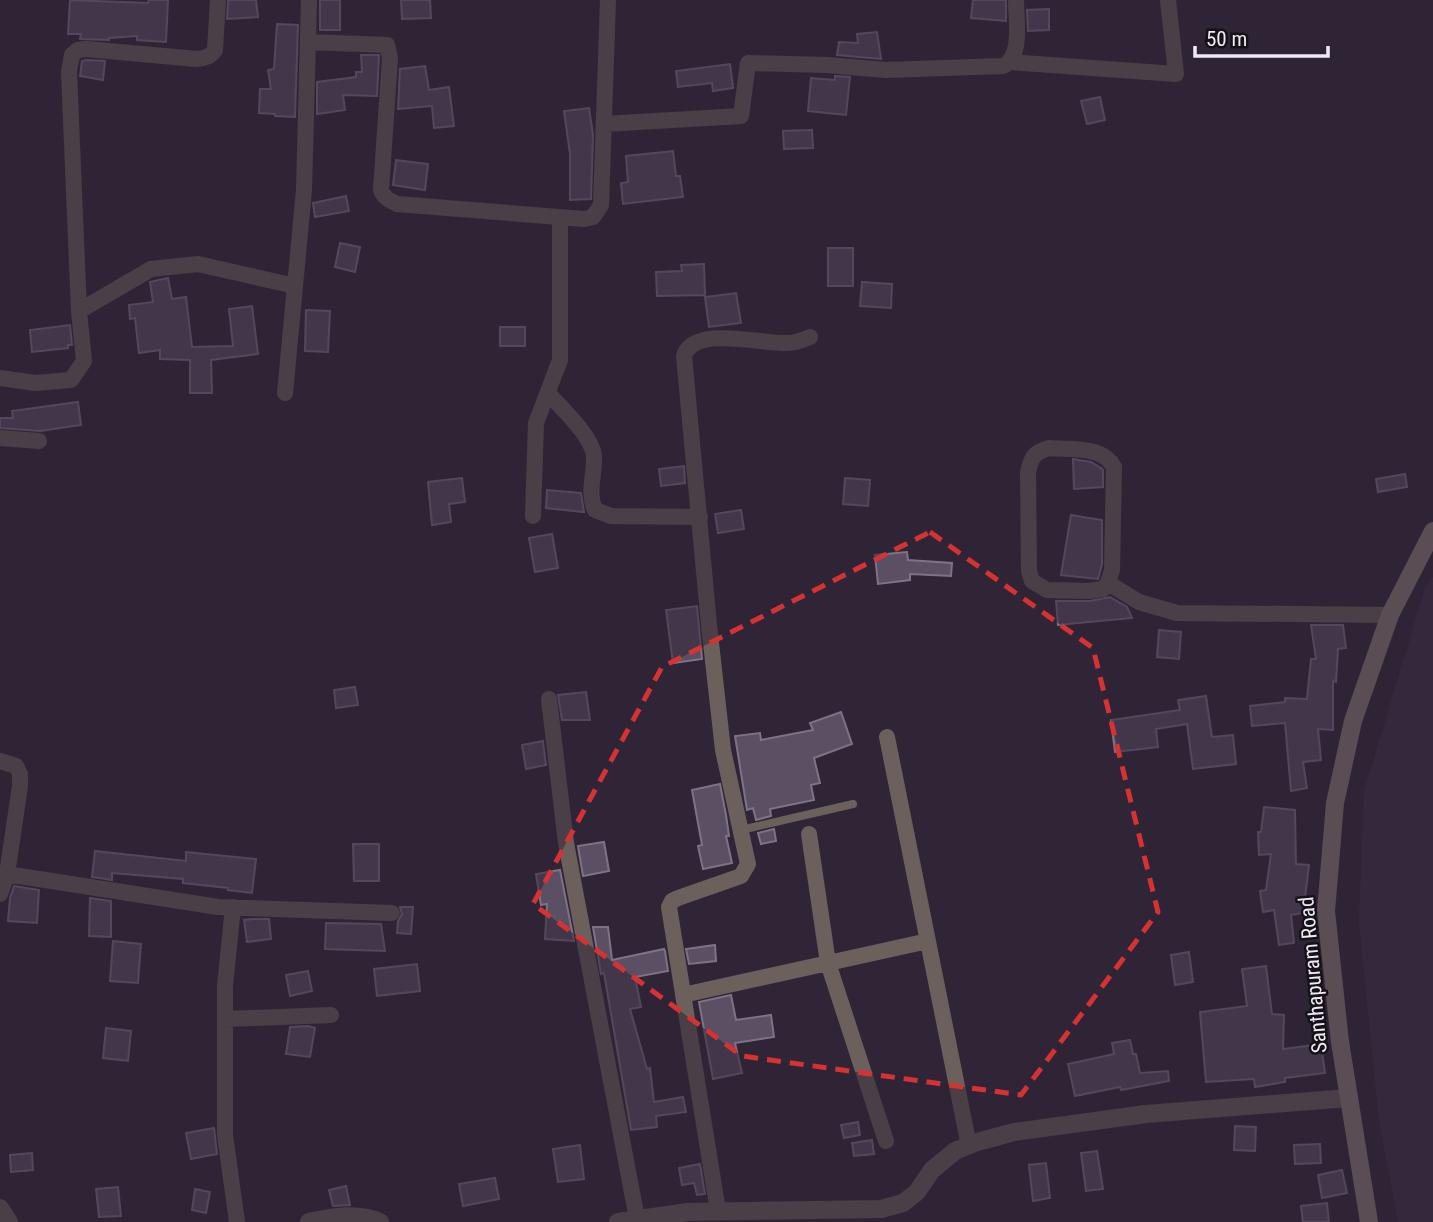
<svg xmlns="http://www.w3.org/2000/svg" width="1433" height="1222" font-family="'Roboto Condensed',sans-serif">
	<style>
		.built { fill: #3b2e45 }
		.building { fill: #5a4f63; stroke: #7e7287; stroke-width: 2 }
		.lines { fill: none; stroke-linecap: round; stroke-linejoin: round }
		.service { stroke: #6b605b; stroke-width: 8 }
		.minor { stroke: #6b605b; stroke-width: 16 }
		.tertiary { stroke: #6b605b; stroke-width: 18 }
		.secondary { stroke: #8f7e77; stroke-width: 18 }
		.marked { fill: none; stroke: #d73232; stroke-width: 5; stroke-dasharray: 14 9; stroke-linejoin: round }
		.labels { text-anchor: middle; stroke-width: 5; stroke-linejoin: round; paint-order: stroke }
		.street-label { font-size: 21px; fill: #f0e9f5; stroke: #151118 }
	</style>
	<rect width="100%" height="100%" fill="#2f2537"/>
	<!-- built -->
	<path class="built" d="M1433,577V1222H1398L1379,1120L1359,922L1364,792L1426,585Z"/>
	<!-- building -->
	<path class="building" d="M70,0L148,3L149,0H168L166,42L137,40V36L109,38V40L80,39L81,34H68Z
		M228,0H256L258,17L227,19Z
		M320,0H340V30H320Z
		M401,0H430L431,18L402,19Z
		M973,0H1006V21L971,18Z
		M1049,9V30L1028,31L1027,10Z
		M277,24L298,25L295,117L275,116V114L259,113L260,89H271L268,70L274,69Z
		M877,32L881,59L837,55L839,42L858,43L857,34Z
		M361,55H379L377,96L343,95L345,110L317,114V82L356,77V72H362Z
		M86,60L105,61L103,80L80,76L82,61Z
		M730,64L733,88L713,91L712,83L678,87L676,71Z
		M425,66L429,90L449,87L454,126L434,128L432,106L398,109L400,69Z
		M835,76L850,77L846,115L808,111L811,78L835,80Z
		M1100,97L1105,120L1087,124L1081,101Z
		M589,108L593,135L591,199L570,200V154L564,111Z
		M812,130L813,148L784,149L783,131Z
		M673,151L676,176H680L683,197L623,204L621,183L628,182L626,156Z
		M396,160L428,164L425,190L393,185Z
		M346,196L349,211L315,217L313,203Z
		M340,243L360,247L355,272L335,267Z
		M828,248H853V286H828Z
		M704,264L705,295L657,296L656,272L682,271L681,265Z
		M168,278L172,299L186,297L192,347L233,346L229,309L252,306L258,354L211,360L212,393H190V360L160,359V350L139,353L135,318L130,319L129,305L153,302L150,282Z
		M862,282L892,284L891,308L860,306Z
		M736,293L741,323L709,327L705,297Z
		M306,310L330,311L328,352L305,351Z
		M70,325L72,345H68V348L32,352L30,330Z
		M500,327H525V346H500Z
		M78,402L81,425L40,431L0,428V418H13L12,411Z
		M1073,459L1091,462L1101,468L1103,470V487L1074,489Z
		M684,466L685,483L661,486L659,469Z
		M1405,474L1407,487L1378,492L1376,479Z
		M462,478L465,502L449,504L451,522L432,525L428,482Z
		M845,478L870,480L868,506L843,504Z
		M547,490L581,493L584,512L546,508Z
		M741,510L744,529L718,533L715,514Z
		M1071,515L1102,520V564L1098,579L1061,575Z
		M552,534L558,568L535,572L529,538Z
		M907,552L908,560L952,563L951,576L910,574V580L878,584L875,555Z
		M1110,597L1127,607L1132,618L1058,625L1056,601H1090Z
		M697,606L702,659L673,663L666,610Z
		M1311,625H1343L1346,648L1338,649L1336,682L1333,681V730L1318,729L1321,760L1303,762L1307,788L1291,791L1285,723L1252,726L1250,706L1285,702V698L1307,699L1311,659H1316Z
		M1159,630L1181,632L1179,659L1157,657Z
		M355,687L358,705L336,708L334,690Z
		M586,692L590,720H562L558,695Z
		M1206,696L1212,737L1233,735L1236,764L1193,769L1187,724L1156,729L1158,747L1115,752L1111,720L1180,710L1178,700Z
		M841,712L852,744L814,758L820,783L811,785L814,800L770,809L771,816L756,820L753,808L747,810L735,736L760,733L761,740L813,730L810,723Z
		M543,741L546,765L526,769L522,745Z
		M720,784L726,815L729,836H726L732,863L703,869L698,846L702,845L692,790Z
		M1264,807L1295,810L1296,864L1309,865L1305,898L1312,897L1314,911L1291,915L1294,943L1279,945L1274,910L1263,912L1260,891L1266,890L1271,854L1259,855L1258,832H1261Z
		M774,829L776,841L761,844L758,833Z
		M604,842L609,871L583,876L578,846Z
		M353,844H379V881H354Z
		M95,851L186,861V852L256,859L252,893L228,890V888L183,883V879L112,873V880L92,877Z
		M560,870L574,941L545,939L547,904L541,905L536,874Z
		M14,886L39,890L37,923L8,921L10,898Z
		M90,898L111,901V937L89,936Z
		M400,907H413L411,934L397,933L398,921L402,914Z
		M253,919H269L271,939L247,942L244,920Z
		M326,923L381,924L385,951L325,949Z
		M593,927H608L612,960L664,949L665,951L668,971L635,977L641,1007L630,1009L647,1069L650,1068L654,1102L683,1097L686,1112L656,1116L657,1127L631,1130L604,973L601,974Z
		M113,941L141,944L138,983L110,981Z
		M715,945L716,961L689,964L686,949Z
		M1189,952L1193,982L1175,985L1171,955Z
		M417,964L420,991L377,996L374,969Z
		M1266,966L1272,1014L1284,1015L1283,1049L1321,1044L1325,1073L1285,1078V1082L1255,1087L1254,1079L1206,1082L1200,1012L1247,1006L1242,969Z
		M308,971L312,991L290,996L286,975Z
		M731,995L736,1020L771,1015L774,1037L735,1043L742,1073L713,1079L699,1002Z
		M308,1026L315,1028L310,1057L286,1054L290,1027Z
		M106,1028L131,1031L128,1061L103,1058Z
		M1130,1040L1133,1054H1136L1140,1073L1168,1071L1169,1081L1121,1090L1120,1087L1075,1096L1068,1064L1114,1054L1112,1043Z
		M858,1122L860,1135L844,1138L841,1125Z
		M1235,1126L1256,1127L1255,1151L1234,1150Z
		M214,1128L217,1154L191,1159L186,1133Z
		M872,1140L874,1154L854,1156L852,1143Z
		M1320,1144L1321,1163L1295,1164L1294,1145Z
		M580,1145L584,1179L558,1182L553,1149Z
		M1097,1151L1103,1189L1086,1191L1081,1153Z
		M32,1153L33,1170L11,1172L10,1155Z
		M1046,1163L1050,1198L1033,1201L1029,1165Z
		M700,1164L705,1194L697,1195L694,1183L682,1185L679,1168Z
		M1342,1170L1347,1193L1322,1198L1318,1175Z
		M495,1178L499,1199L463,1206L459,1184Z
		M346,1186L350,1205L333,1206L329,1190Z
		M118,1187L121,1216L99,1217L96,1189Z
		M195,1189L210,1192L206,1213L192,1210Z
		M1327,1203L1329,1222H1303L1301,1206Z"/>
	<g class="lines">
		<!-- service -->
		<path class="service" d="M741,830L853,804"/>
		<!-- minor -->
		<path class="minor" d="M308,42L387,45L390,58L381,190C384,198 389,200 397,204L584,219L593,217L601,205L608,0
			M1010,62L1176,74L1168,0
			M604,124L741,116L748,63L827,65L886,70L1003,66C1023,56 1016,20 1016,0
			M79,311L151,269L198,264L295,286
			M0,378L35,383L71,380L84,361L79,311L69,72L72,55L78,50L86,49L197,59C205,58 210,57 215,50L218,0
			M285,393L304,190L309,0
			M549,394C562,409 592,436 594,456C595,474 587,492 595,510L611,516L700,517
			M0,438L39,441
			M1049,448C1071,450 1102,445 1114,467L1112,570L1108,583L1103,589L1089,591L1047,590L1032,581L1029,571L1028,472C1031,458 1034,452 1049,448Z
			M533,516L536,423L560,360V218
			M1108,583L1139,602L1177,613L1390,615
			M549,699L566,843L637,1219
			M887,737L969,1146
			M0,761L16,766L20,774V786L7,874L0,894
			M809,834L828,963L886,1141
			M7,874L218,907L392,913
			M233,907L225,986V1135L237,1222
			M683,995L928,941
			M225,1019L331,1015
			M718,1211L669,907L672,901L678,898L741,876L748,864L723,750L709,625L684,356C694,324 765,345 788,343C796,343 803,340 810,337"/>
		<!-- tertiary -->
		<path class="tertiary" d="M0,1208L9,1222
			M309,1222C334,1217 356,1212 380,1222
			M618,1222L688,1212L881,1209L903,1203L917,1192L932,1170L955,1151L977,1142L1014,1132L1146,1114L1349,1098"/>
		<!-- secondary -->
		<path class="secondary" d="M1369,1222L1340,1042L1326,911L1335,803L1353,721L1390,615L1433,531"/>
	</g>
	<!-- marked area -->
	<path d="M0 0H1433V1222H0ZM930,532L1093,648L1158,912L1021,1095L742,1056L533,904L662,667Z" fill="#2f2537" fill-opacity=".55" fill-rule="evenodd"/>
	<path class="marked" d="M930,532L1093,648L1158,912L1021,1095L742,1056L533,904L662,667Z"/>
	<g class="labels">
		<!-- street labels -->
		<g class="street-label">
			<text transform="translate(1313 975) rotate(-95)" y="7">Santhapuram Road</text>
		</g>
	</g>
	<!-- scale -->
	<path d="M1195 46v10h133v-10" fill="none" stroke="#f0e9f5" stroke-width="3.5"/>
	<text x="1206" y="46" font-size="21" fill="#f0e9f5" stroke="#151118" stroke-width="5" paint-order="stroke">50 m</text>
</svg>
